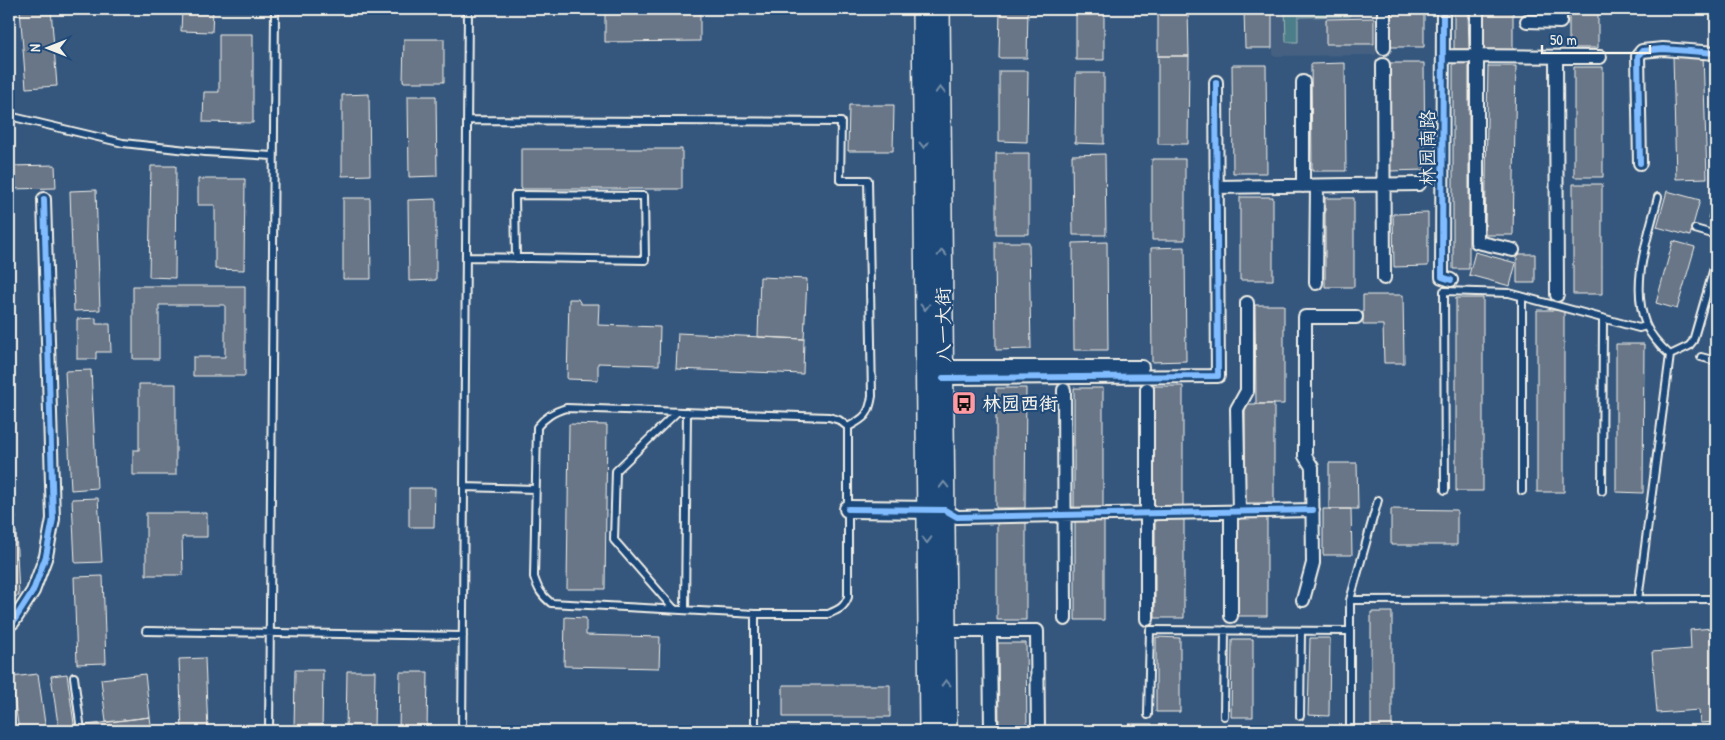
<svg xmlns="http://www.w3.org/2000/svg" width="1725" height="740" font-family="'Patrick Hand','LXGW WenKai TC',sans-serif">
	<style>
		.built { fill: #456081 }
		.green { fill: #4c7e89; stroke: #a0b8b8 }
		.building { fill: #697688; stroke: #f4f1e8 }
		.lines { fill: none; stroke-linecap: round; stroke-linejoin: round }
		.service-casing { stroke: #f4f1e8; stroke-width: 10 }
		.minor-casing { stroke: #f4f1e8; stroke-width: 16 }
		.tertiary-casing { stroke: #f4f1e8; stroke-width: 20 }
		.secondary-casing { stroke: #f4f1e8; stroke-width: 22 }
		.service { stroke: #1f4a7a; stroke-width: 6 }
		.minor { stroke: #1f4a7a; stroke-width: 12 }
		.tertiary { stroke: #1f4a7a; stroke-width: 16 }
		.secondary { stroke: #1f4a7a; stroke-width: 19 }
		.cycleway-casing { stroke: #1f4a7a; stroke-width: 9 }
		.cycleway { stroke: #80bcff; stroke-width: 6 }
		.oneway { stroke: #748da6 }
		.labels { text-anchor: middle; stroke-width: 4.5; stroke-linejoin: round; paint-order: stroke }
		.street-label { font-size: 19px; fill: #f4f1e8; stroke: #1f4a7a }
		.poi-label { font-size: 19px; font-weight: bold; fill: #f4f1e8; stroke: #1f4a7a; text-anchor: start }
	</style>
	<rect width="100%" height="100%" fill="#35577e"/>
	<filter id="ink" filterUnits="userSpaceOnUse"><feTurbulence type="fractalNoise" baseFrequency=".02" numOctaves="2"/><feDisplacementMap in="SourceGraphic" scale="10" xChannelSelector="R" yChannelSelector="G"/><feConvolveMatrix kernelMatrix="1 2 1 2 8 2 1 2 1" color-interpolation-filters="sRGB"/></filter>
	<g filter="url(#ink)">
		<!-- built -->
		<path class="built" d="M1273,9H1376V55L1273,56Z"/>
		<!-- green -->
		<path class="green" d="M1285,9H1350V16L1298,17V42H1286Z"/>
		<!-- building -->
		<path class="building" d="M20,9H51L57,86L26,88Z
			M182,9H213L212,32L181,31Z
			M605,9H700V41L605,42Z
			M1000,9H1028L1027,58H999Z
			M1076,9H1104V60H1076Z
			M1158,9H1188L1189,56H1158Z
			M1244,9H1272V48H1245Z
			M1390,9H1424V47H1390Z
			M1454,9H1468L1469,49H1454Z
			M1484,9H1513V50H1484Z
			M1569,9H1598V48H1569Z
			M1374,18V44H1326V19Z
			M219,34H253V123L203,122L204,92H219Z
			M404,39H444V82H403Z
			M1703,54L1707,178L1676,179L1673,55Z
			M1158,56H1189L1188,144H1158Z
			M1453,61H1469V269H1453Z
			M1345,63L1346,171H1312L1311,64Z
			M1390,63H1424L1425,170L1390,171Z
			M1232,65H1266L1267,173H1233Z
			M1488,66H1516L1513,235H1485Z
			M1574,67H1603V177H1574Z
			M999,71H1028L1027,142L999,141Z
			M1076,73H1104V144L1075,143Z
			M369,94L370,175L342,176V95Z
			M408,96H436L437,176L409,177Z
			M849,105H894L893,151H848Z
			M521,149H682V189H521Z
			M996,153H1029V234H996Z
			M1105,154L1106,235H1073L1072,155Z
			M1152,159H1185V240H1152Z
			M55,165L56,188L9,189V166Z
			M151,166H176L175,278L149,277Z
			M198,179H245L244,270L215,269V205H198Z
			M1573,184H1602V294H1573Z
			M96,190L100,310L74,311L70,191Z
			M1667,191L1700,200L1690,236L1657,227Z
			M1715,192L1716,193V220L1708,218Z
			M1240,197H1273V280H1240Z
			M343,198H370L371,279H343Z
			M1325,198H1354V287H1325Z
			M436,199V280L409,281L408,200Z
			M1428,213V266L1394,267L1393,214Z
			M1673,241L1695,247L1677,309L1656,303Z
			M995,242H1029L1031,349L996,350Z
			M1107,242L1108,350H1074L1073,243Z
			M1185,247L1186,361L1152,362L1151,248Z
			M1475,252L1516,263L1510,286L1469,275Z
			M1517,254H1535V283H1517Z
			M760,277L807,279L804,339L758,337Z
			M133,286H245V376H193V357H225V305H159V359H133Z
			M1363,295H1403L1404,363H1384L1383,325H1363Z
			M1456,298H1483V491H1456Z
			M569,299H578L581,304H599L598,325L660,327L659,365L598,363V380L567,379Z
			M1255,305H1284V404H1256Z
			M1537,310H1564V492H1537Z
			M96,318V324H110L111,352H96V359H77V319Z
			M678,333L804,339L803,374L676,369Z
			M1616,344H1644L1643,493L1616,492Z
			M91,370L97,488L71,490L65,371Z
			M139,384H176V475H133V450H139Z
			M1154,386H1183V506H1153Z
			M996,388H1026L1025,508H996Z
			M1074,388H1103V508H1074Z
			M1245,404H1274V503H1245Z
			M569,424L607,425L605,589H567Z
			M1329,463H1357L1358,509H1329Z
			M9,464L16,519L9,520Z
			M409,488H435L434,527H409Z
			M98,498L102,562L75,563L72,499Z
			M1323,509H1351L1352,555H1323Z
			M1391,509L1457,510V545H1391Z
			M146,513H207V537H182L183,575H146Z
			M1238,517H1267V616H1238Z
			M1155,519H1184V618H1155Z
			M997,521H1026V620H997Z
			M1075,521H1104V620H1075Z
			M9,531H16L19,596L9,597Z
			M103,576L106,663L77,664L74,577Z
			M1371,612H1392V730H1371Z
			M565,617L586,618V635L660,637L659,668L564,666Z
			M1712,628L1716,686V722L1700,723L1699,710L1657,713L1652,652L1691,649L1690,630Z
			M1156,637L1180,638V712H1156Z
			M1310,638H1330L1329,716L1308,715Z
			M1232,639H1253V717H1231Z
			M998,643H1026L1027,731H999Z
			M205,658L208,731H182L179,659Z
			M295,670H323L322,731H294Z
			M347,671H375L374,731H346Z
			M400,672H428L427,731H399Z
			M38,674L46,731H19L11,677Z
			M67,674L75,731H59L51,676Z
			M145,674L150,717L106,722L101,679Z
			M783,685H890V717H783Z
			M150,717L152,731H86V725Z
			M1129,724H1152V731H1129Z"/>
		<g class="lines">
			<defs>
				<path id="service" d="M9,116L123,143L205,152L273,156
					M467,120L841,122L840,180H868L872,396C869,415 865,418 848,427V597C844,608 838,610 828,614H755L551,603C541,595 538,589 534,577L537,427C545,417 553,412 566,408L829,417L839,420L848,427
					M1658,197C1648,237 1630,284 1646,325C1651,337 1661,347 1670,355
					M1695,229L1716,235
					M466,257L645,260L644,196L515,195L516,258
					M1670,355L1689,346L1693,341L1716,261
					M1701,357L1716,361
					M464,487L535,489
					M1445,490L1444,291L1509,293L1639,328L1646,326
					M1522,491V297
					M1602,491L1603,318
					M1350,600L1378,500
					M1638,600L1670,355
					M674,609L614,540L616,471L677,412
					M685,610L687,412
					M755,614V731
					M146,631L463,636
					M74,677L81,731
					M1148,715L1150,630L1350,631
					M1224,716L1225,630
					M1300,716L1301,631
					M269,731L275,9
					M462,731L468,9
					M1350,731V600L1716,599"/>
				<path id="minor" d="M1384,9V48
					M1443,9L1442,277L1451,280
					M1527,21L1560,22V9
					M1477,48V9
					M1443,56L1600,57
					M1477,56V242L1513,250
					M1556,57L1557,295
					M1383,65L1384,278
					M1303,82V186
					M1640,163L1638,56L1642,51L1663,49L1716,53
					M1217,187L1419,184
					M1316,283L1317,186
					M943,367H1142
					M943,378L1218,376L1216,82
					M1064,390L1065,619
					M945,510L957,517L1313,510
					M1231,512V616
					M1239,512L1237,409L1247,391V303
					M1303,600L1313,563L1312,467L1305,456V317H1356
					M1147,619V389
					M9,624L13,622L33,591L46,556L53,519L44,199
					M946,631H1037L1038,731
					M990,631L991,731"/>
				<path id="tertiary" d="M848,509L938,510"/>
				<path id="secondary" d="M922,9L929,731
					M940,9L947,731"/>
			</defs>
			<!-- service casing -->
			<use href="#service" class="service-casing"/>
			<!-- minor casing -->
			<use href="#minor" class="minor-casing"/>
			<!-- tertiary casing -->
			<use href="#tertiary" class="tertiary-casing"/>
			<!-- secondary casing -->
			<use href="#secondary" class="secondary-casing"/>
			<!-- service -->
			<use href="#service" class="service"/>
			<!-- minor -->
			<use href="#minor" class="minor"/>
			<!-- tertiary -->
			<use href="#tertiary" class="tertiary"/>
			<!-- secondary -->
			<use href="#secondary" class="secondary"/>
			<defs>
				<path id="cycleway" d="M1443,9L1442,277L1451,280
					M1640,163L1638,56L1642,51L1663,49L1716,53
					M943,378L1218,376L1216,82
					M848,509L945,510L957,517L1313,510
					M9,624L13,622L33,591L46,556L53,519L44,199"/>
			</defs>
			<!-- cycleway casing -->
			<use href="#cycleway" class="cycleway-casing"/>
			<!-- cycleway -->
			<use href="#cycleway" class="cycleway"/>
		</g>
		<!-- one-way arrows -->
		<defs><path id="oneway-chevron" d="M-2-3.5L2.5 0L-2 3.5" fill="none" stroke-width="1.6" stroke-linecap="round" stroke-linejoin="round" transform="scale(1.25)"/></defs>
		<g class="oneway">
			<use href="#oneway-chevron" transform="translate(940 90) rotate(-91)"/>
			<use href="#oneway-chevron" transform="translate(924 145) rotate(89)"/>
			<use href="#oneway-chevron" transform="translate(942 253) rotate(-91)"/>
			<use href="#oneway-chevron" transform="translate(925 307) rotate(89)"/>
			<use href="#oneway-chevron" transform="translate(944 485) rotate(-91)"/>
			<use href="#oneway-chevron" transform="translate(927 540) rotate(89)"/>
			<use href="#oneway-chevron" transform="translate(946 683) rotate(-91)"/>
		</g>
	</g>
	<!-- icons -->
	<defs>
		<symbol id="bus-square" viewBox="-11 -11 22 22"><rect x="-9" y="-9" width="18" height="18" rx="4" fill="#ff9aa2" stroke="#1f4a7a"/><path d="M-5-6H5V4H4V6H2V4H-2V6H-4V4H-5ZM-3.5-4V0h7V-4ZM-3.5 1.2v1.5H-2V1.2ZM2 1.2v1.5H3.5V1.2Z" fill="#111"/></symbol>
	</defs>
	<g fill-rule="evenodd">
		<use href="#bus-square" x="950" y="389" width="28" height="28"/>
	</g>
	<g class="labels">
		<!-- street labels -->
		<g class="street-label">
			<text transform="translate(1427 148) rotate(-90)" y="7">林园南路</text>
			<text transform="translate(943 325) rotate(-91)" y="7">八一大街</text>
		</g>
		<!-- poi labels -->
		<g class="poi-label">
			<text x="982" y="410">林园西街</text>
		</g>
	</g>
	<!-- margin -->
	<rect width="1725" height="740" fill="none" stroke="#1f4a7a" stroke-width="30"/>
	<rect x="15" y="15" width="1695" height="710" fill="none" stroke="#f4f1e8" stroke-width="2" filter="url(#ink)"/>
	<!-- north arrow -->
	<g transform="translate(48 48) rotate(270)" stroke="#1f4a7a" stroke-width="4" paint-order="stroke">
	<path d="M0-4L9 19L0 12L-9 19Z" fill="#f4f1e8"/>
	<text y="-8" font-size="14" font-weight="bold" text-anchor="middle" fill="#f4f1e8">N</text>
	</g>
	<!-- scale -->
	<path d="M1542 45v8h108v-8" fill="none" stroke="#f4f1e8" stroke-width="2.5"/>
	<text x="1550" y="45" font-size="15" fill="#f4f1e8" stroke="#1f4a7a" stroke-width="4" paint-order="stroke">50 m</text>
</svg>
